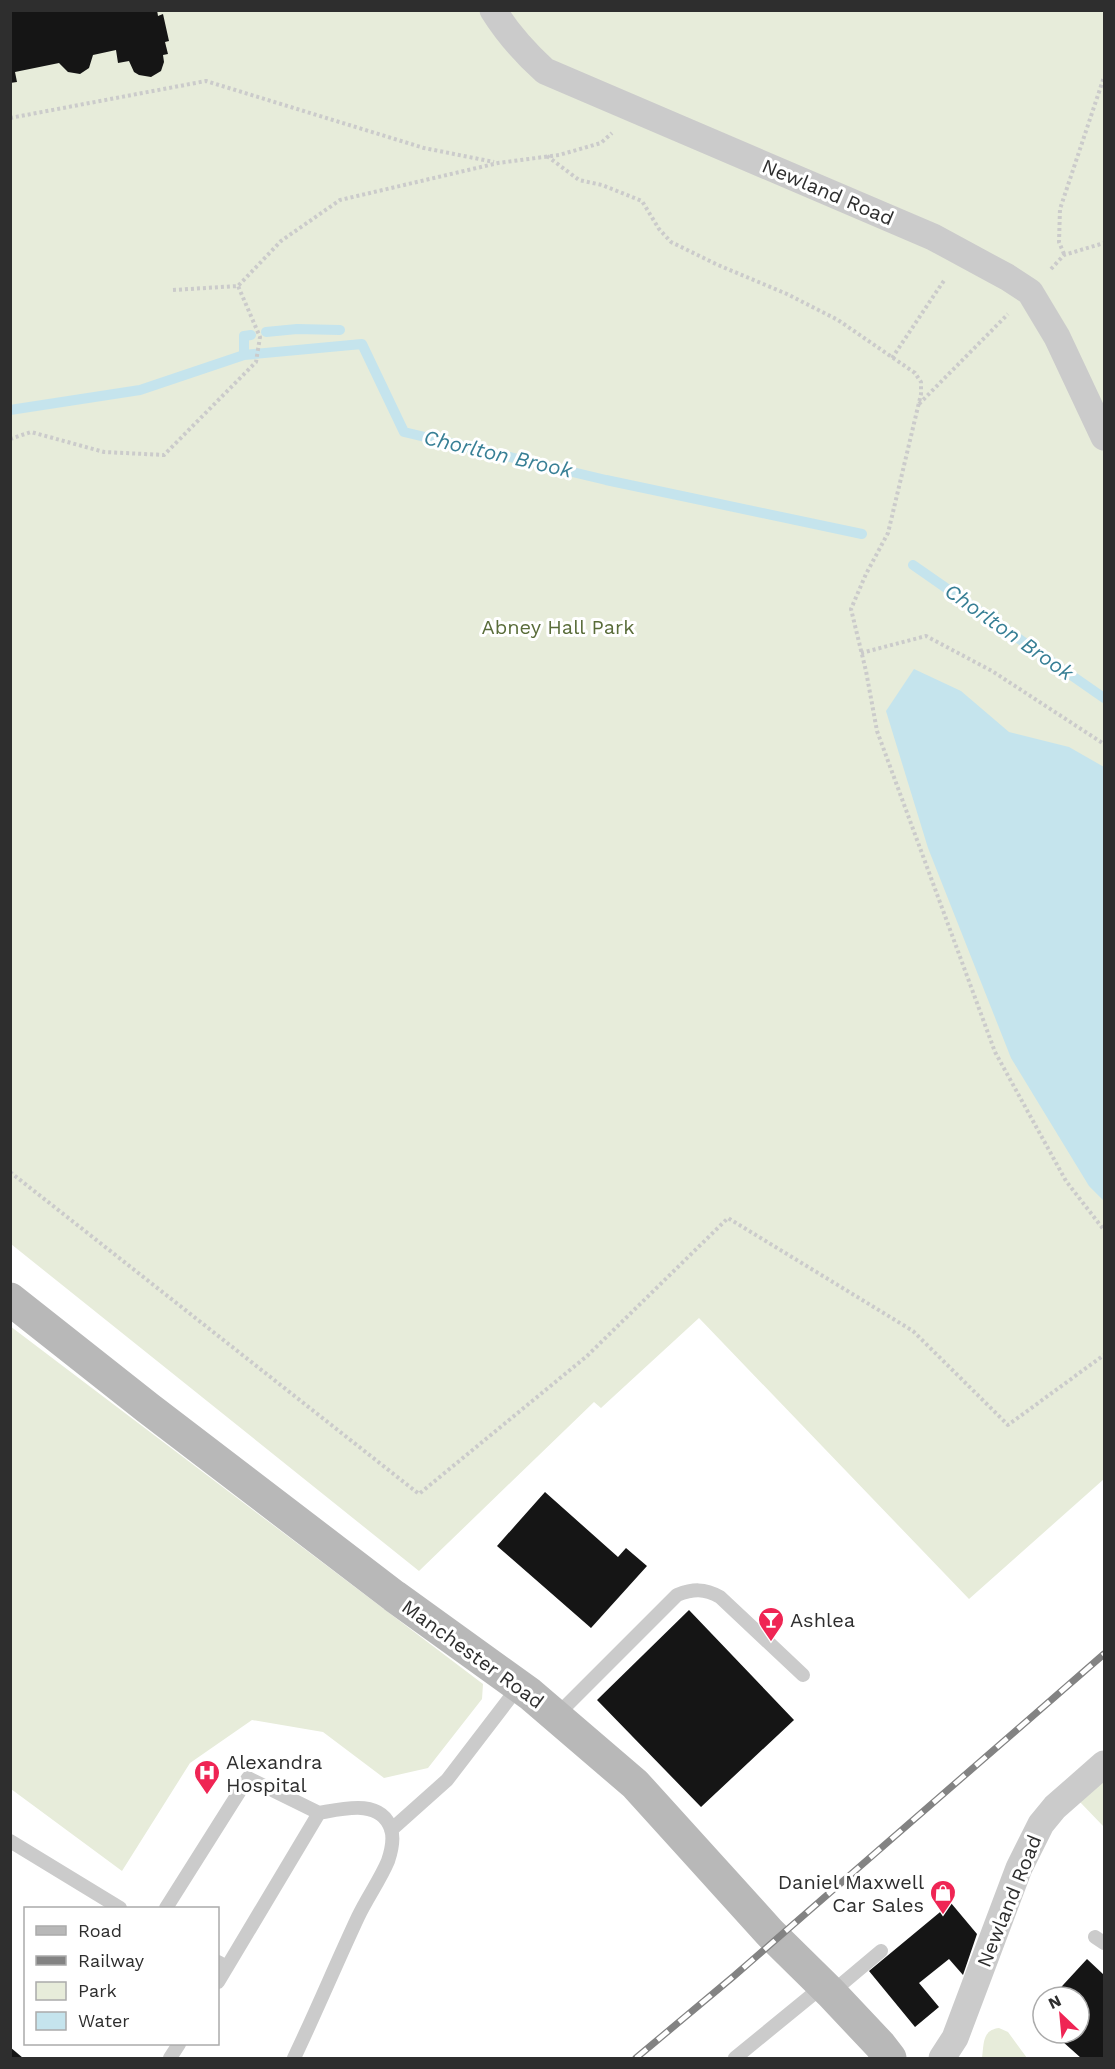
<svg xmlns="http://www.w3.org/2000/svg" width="1115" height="2069" font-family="'Work Sans',sans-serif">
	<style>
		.green { fill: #e7ecda }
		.water { fill: #c5e4ed }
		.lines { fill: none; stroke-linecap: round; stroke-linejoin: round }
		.stream { stroke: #c5e4ed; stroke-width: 10 }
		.building { fill: #151515 }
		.path { stroke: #cbcbcb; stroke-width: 4; stroke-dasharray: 3 3; stroke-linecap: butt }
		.service { stroke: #cbcbcb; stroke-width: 14 }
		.minor { stroke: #cbcbcb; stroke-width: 27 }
		.secondary { stroke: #b8b8b8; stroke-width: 33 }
		.rail-casing { stroke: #838383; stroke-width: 7 }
		.rail { stroke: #fff; stroke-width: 4.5; stroke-dasharray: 14; stroke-linecap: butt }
		.labels { text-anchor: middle; stroke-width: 6; stroke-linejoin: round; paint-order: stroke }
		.street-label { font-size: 20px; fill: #2e2e2e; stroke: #fff }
		.park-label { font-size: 20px; fill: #596c39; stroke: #fff }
		.poi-label { font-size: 20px; fill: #2e2e2e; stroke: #fff; text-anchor: start }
		.water-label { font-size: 21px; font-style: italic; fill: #377f95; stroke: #fff }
	</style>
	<rect width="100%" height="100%" fill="#fff"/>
	<!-- green -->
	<path class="green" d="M10,11H1104V1479L969,1599L699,1318L601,1408L594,1402L419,1571L11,1244Z
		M10,1326L483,1684L482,1699L428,1768L384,1778L323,1732L252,1720L190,1763L122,1871L11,1789Z
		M1104,1780V1827L1079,1801Z
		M999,2028L1008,2032L1027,2058H982C984,2044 982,2030 999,2028Z"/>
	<!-- water -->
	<path class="water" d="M914,669L961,691L1009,732L1069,747L1104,767V1201L1089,1186L1011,1058L928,848L886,711Z"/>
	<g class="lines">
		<!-- stream -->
		<path class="stream" d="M266,332L297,329L340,330
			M244,355V336L251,335
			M10,410L140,390L244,355L362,344L404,432L606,480L862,534
			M913,565L1104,698"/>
	</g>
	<!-- building -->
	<path class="building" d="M10,10H157L158,16L163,14L169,41L165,42L168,54L163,55L164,62L161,71L151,77L139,75L134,72L129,61L118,63L116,50L93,55L89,68L80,74L68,72L59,63L15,72L17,82L10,83Z
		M545,1492L618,1557L626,1548L647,1566L591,1628L497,1546Z
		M689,1610L794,1720L701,1807L597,1700Z
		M951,1903L977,1934L963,1975L949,1959L919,1983L939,2007L915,2027L869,1971Z
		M1087,1959L1104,1975V2058H1081L1053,2033H1079V1997H1052Z
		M1043,2007V2024L1035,2016Z
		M10,2047L23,2058H10Z"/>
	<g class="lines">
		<!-- path -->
		<path class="path" d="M10,118L206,81L424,148L494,162
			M547,156L579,180L602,185L642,201L659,229L671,242L718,265L787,294L838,320L915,373L921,382V394L888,533L866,574L851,609L866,671L877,731L995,1052L1066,1181L1104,1230
			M1064,254L1059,242L1060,209L1104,77
			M1051,269L1064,255L1104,243
			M173,290L238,286L281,241L340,200L498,163L559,155L601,143L612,133
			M892,358L945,279
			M919,404L1008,314
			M10,439L31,432L104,452L164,455L256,362L260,337L238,286
			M861,653L926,636L992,671L1104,744
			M10,1172L419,1494L587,1356L728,1218L913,1331L1008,1425L1104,1355"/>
		<!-- service -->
		<path class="service" d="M556,1716L677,1595C693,1589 704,1588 720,1597L803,1675
			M391,1830L447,1780L519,1686
			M10,1841L120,1908
			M166,1908L248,1778L319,1813L227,1967
			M1095,1937L1104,1943
			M218,1962L227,1967L218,1982
			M831,1993L881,1951
			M170,2058L179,2044
			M294,2058C316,2012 336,1964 358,1917C367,1898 380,1880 388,1861C391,1852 394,1838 391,1829C381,1798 342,1809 319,1813
			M735,2058L823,1986"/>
		<!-- minor -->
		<path class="minor" d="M493,10C508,34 525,53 545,71L933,237L1007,277L1030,292L1057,337L1104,437
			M942,2058L955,2038L1019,1868L1041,1824L1055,1807L1104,1764"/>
		<!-- secondary -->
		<path class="secondary" d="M10,1299L148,1408L394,1596L530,1694L635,1784L770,1933L831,1993L880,2045L890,2058"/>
		<defs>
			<path id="rail" d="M636,2058L734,1976L1104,1654"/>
		</defs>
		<!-- rail casing -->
		<use href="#rail" class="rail-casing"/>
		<!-- rail -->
		<use href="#rail" class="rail"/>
	</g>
	<!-- icons -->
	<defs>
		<symbol id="bar-pin" viewBox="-11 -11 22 30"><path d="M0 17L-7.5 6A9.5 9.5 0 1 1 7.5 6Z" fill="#ef2554" stroke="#fff"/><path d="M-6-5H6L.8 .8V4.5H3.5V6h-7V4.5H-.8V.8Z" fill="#fff"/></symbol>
		<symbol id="hospital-pin" viewBox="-11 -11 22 30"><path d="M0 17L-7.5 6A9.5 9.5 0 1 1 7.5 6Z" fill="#ef2554" stroke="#fff"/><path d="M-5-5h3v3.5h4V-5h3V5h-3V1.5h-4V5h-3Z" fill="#fff"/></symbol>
		<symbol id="shop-pin" viewBox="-11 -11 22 30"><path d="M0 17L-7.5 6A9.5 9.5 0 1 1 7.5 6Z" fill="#ef2554" stroke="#fff"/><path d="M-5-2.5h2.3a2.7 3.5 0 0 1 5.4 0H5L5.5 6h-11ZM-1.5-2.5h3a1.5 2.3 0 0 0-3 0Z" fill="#fff"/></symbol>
	</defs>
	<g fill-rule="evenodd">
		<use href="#bar-pin" x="756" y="1605" width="30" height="40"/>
		<use href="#hospital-pin" x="192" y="1758" width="30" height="40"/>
		<use href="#shop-pin" x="928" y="1878" width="30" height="40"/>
	</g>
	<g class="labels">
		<!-- street labels -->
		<g class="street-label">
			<text transform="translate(828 192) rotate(23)" y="7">Newland Road</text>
			<text transform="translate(473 1654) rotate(36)" y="7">Manchester Road</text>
			<text transform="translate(1009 1901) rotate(-68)" y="7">Newland Road</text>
		</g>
		<!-- park labels -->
		<g class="park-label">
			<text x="558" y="634">Abney Hall Park</text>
		</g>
		<!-- poi labels -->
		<g class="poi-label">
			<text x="790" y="1627">Ashlea</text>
			<text x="226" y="1769">Alexandra<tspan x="226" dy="23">Hospital</tspan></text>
			<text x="924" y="1889" text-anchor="end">Daniel Maxwell<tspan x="924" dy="23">Car Sales</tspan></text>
		</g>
		<!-- water labels -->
		<g class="water-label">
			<text transform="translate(498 454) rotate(13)" y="7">Chorlton Brook</text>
			<text transform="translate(1009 632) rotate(35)" y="7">Chorlton Brook</text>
		</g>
	</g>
	<!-- border -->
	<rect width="1115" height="2069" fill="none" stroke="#2e2e2e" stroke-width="24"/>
	<!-- legend -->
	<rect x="24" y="1907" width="195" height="138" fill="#ffffff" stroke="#ababab" stroke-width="1.5"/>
	<rect x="36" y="1926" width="30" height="9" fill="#b8b8b8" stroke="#ababab" stroke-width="1.5"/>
	<text x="78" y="1937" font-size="18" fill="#2e2e2e">Road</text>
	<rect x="36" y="1956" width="30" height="9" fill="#838383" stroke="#ababab" stroke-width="1.5"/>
	<text x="78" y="1967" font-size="18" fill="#2e2e2e">Railway</text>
	<rect x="36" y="1982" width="30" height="18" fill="#e7ecda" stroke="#ababab" stroke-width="1.5"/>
	<text x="78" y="1997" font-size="18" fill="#2e2e2e">Park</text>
	<rect x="36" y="2012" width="30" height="18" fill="#c5e4ed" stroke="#ababab" stroke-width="1.5"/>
	<text x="78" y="2027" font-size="18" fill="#2e2e2e">Water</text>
	<!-- north arrow -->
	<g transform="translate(1061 2015) rotate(334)"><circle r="28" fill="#ffffff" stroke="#ababab" stroke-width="1.5"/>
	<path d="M0-4.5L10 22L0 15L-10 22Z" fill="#ef2554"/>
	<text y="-9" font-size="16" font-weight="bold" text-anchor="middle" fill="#2e2e2e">N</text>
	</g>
</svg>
